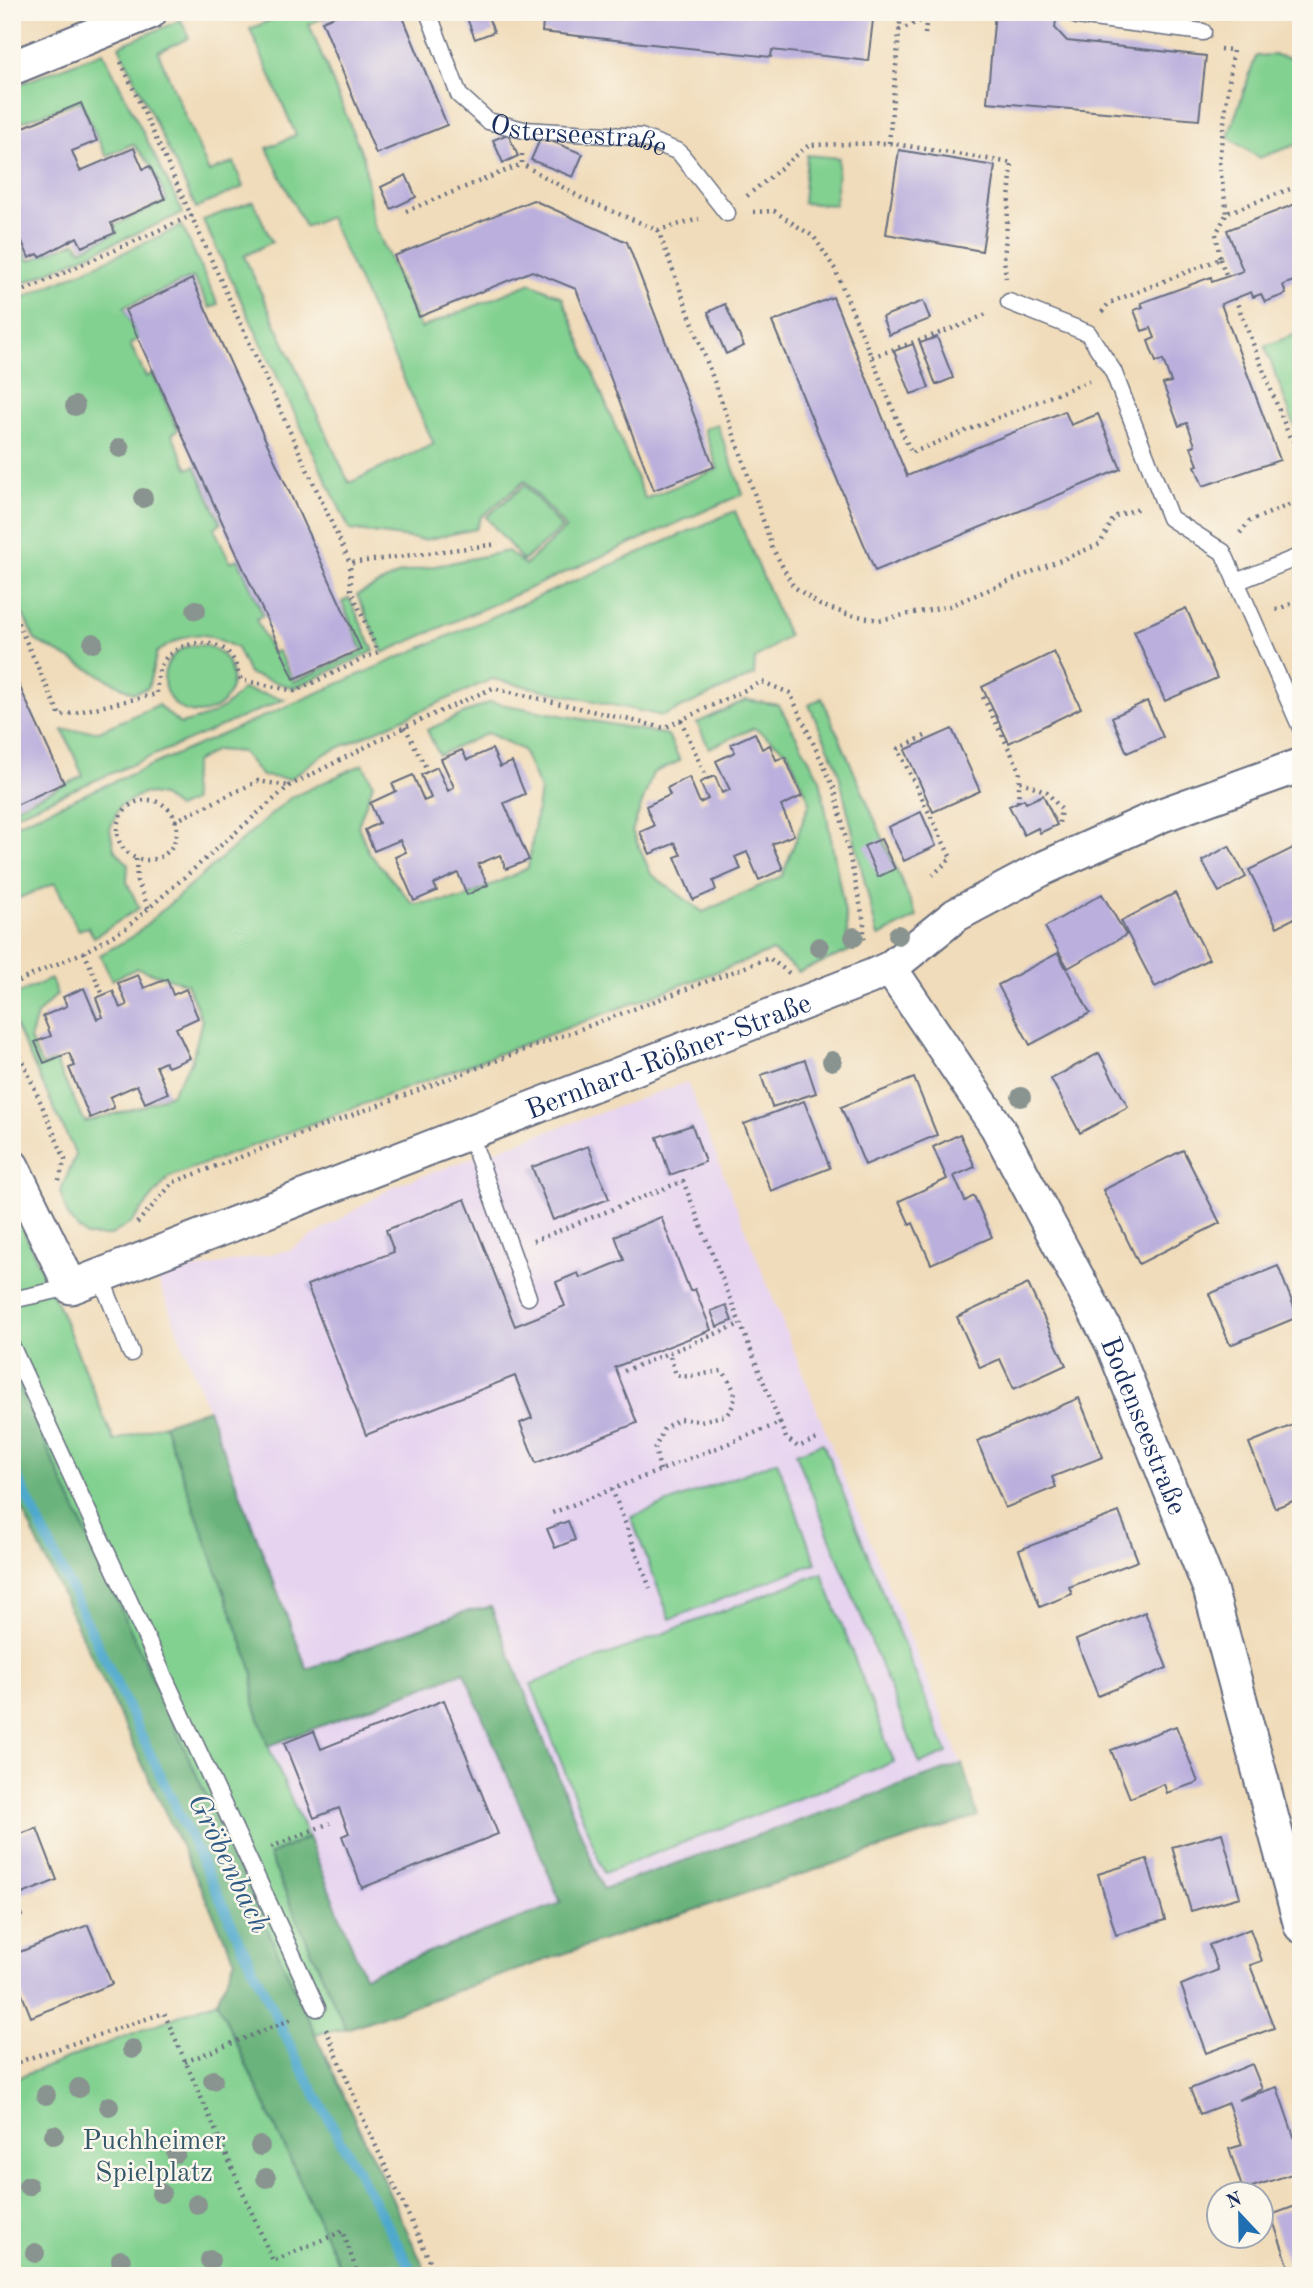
<svg xmlns="http://www.w3.org/2000/svg" width="1313" height="2288" font-family="'Old Standard TT',serif">
	<style>
		.built { fill: #e6d3f0 }
		.green { fill: #83d191; stroke: #4f8078; stroke-width: 2 }
		.forest { fill: #6ab37b; stroke: #42716c; stroke-width: 2 }
		.lines { fill: none; stroke-linecap: round; stroke-linejoin: round }
		.stream { stroke: #50a9cd; stroke-width: 10 }
		.building { fill: #bbb0dd }
		.lane-casing { stroke: #666c7e; stroke-width: 19 }
		.street-casing { stroke: #666c7e; stroke-width: 37 }
		.path { stroke: #666c7e; stroke-width: 4.5; stroke-dasharray: 2 5; stroke-linecap: butt }
		.lane { stroke: #fff; stroke-width: 16 }
		.street { stroke: #fff; stroke-width: 33 }
		.tree { fill: #89938f }
		.labels { text-anchor: middle; stroke-width: 5; stroke-linejoin: round; paint-order: stroke }
		.street-label { font-size: 28px; fill: #1b2f5e; stroke: #fbf7ec }
		.park-label { font-size: 28px; fill: #35586b; stroke: #fbf7ec }
		.water-label { font-size: 30px; font-style: italic; fill: #2e5a85; stroke: #fbf7ec }
	</style>
	<rect width="100%" height="100%" fill="#fbf7ec"/>
	<filter id="ink" filterUnits="userSpaceOnUse"><feTurbulence type="fractalNoise" baseFrequency=".0143" numOctaves="2"/><feDisplacementMap in="SourceGraphic" scale="14" xChannelSelector="R" yChannelSelector="G"/><feConvolveMatrix kernelMatrix="1 2 1 2 8 2 1 2 1" color-interpolation-filters="sRGB"/></filter>
	<filter id="wash" filterUnits="userSpaceOnUse"><feTurbulence type="fractalNoise" baseFrequency=".00686" numOctaves="4" result="noise"/><feDisplacementMap in="SourceGraphic" scale="28" xChannelSelector="R" yChannelSelector="G"/><feGaussianBlur stdDeviation="1.57" result="paint"/><feColorMatrix in="noise" values="0 0 0 0 0 0 0 0 0 0 0 0 0 0 0 0 0 1.4 0 .05"/><feComposite in="paint" operator="in"/></filter>
	<g filter="url(#wash)">
		<rect width="100%" height="100%" fill="#f0dcba"/>
		<!-- built -->
		<path class="built" d="M687,1082L843,1475L962,1764L603,1889L491,1607L464,1612L307,1669L157,1277L290,1250L394,1186Z
			M464,1672L561,1903L363,1976L308,1837L268,1746Z"/>
		<!-- green -->
		<path class="green" d="M289,12H336L309,24L364,159L373,222L421,328L531,283L562,297L645,499L718,469L704,429L717,424L743,494L383,653L357,595L401,573L508,551L525,565L566,528L525,481L481,517L476,529L424,540L350,530L203,220L253,201L272,242L244,256L349,483L434,444L329,217L305,227L267,148L296,135L250,29Z
			M181,20L189,38L158,52L209,172L234,162L243,187L196,208L119,46Z
			M103,52L183,213L12,288V229L29,261L76,242L81,250L116,233L115,225L167,200L151,165L133,144L106,156L80,101L12,125V87Z
			M1274,55L1301,60V143L1259,158L1228,137L1256,56Z
			M807,155L839,158L835,205L803,203Z
			M182,226L218,304L210,308L193,277L124,307L138,339L130,344L146,377L153,374L178,430L172,434L188,469L195,466L221,524L214,528L230,562L238,559L263,615L256,619L272,653L278,651L294,682L363,651L342,602L349,598L374,651L294,688L249,674L237,648C199,630 194,629 157,652L148,688L133,693L35,640L12,591V303Z
			M1301,332V425L1295,427L1265,346Z
			M525,485L562,528L523,561L486,517Z
			M735,511L788,636L755,659L754,675L663,716L492,679L322,755L290,779L262,776L242,752L216,750L195,762L191,784L193,801L177,808L162,796L143,793L119,807L110,829L114,849L128,864L127,882L139,908L94,937L88,927L78,930L55,883L12,901V826Z
			M164 679a34 34 0 1 1 68 0a34 34 0 1 1-68 0Z
			M242,689L285,699L12,816V809L83,776L63,730L99,731L158,705L180,724C209,717 223,713 242,689Z
			M822,698L917,917L878,937L837,766L809,705Z
			M746,700L779,705L820,779L846,919L849,951L799,972L772,951L169,1177L131,1223L109,1236H86L69,1219L60,1192L76,1155L12,1019V996L51,979L57,994L37,1015L30,1040L42,1066L55,1061L85,1122L143,1106L171,1094L192,1060L202,1020L187,984L137,968L112,980L100,955L132,937L290,798L363,764L373,784L358,826L369,853L413,904L462,899L528,868L540,790L523,750L488,733L439,755L427,730L490,702L668,735L680,761L653,773L632,831L651,874L703,912L782,876L810,802L788,752L754,728L709,748L697,723Z
			M12,1205L61,1312L114,1441L164,1424L253,1672L254,1703L268,1746L308,1837L269,1855L346,2029L315,2034L12,1371Z
			M823,1443L947,1753L920,1764L796,1453Z
			M777,1461L816,1563L670,1619L631,1517Z
			M822,1573L894,1762L604,1873L531,1684Z
			M217,2001L344,2276H12V2080Z"/>
		<!-- forest -->
		<path class="forest" d="M12,1371L315,2034L428,2276H344L217,2001L235,1960L12,1488Z
			M208,1409L307,1669L464,1612L491,1607L603,1889L962,1764L978,1816L598,1942L346,2029L269,1855L308,1837L364,1976L561,1903L464,1672L268,1746L254,1703L253,1672L164,1424Z"/>
		<g class="lines">
			<!-- stream -->
			<path class="stream" d="M12,1466L300,2066L415,2276"/>
		</g>
		<g id="blocks">
			<!-- building -->
			<path class="building" d="M344,12H401L447,125L376,154L322,21Z
				M468,12H486L494,32L475,39L465,13Z
				M544,12H874L868,61L772,50L771,57L542,32Z
				M995,12H1057L1055,28L1067,41L1206,56L1199,120L987,102Z
				M81,103L97,141L72,151L80,171L134,148L143,169L150,166L165,199L111,223L115,233L82,247L77,237L40,257L38,254L29,258L12,218V132Z
				M508,134L518,156L503,163L493,140Z
				M541,137L583,154L573,177L531,160Z
				M899,150L995,166L982,251L886,234Z
				M406,175L416,197L391,209L381,187Z
				M533,200L627,242L714,467L654,490L576,289L532,271L419,317L394,256Z
				M1301,202V278L1283,285L1286,294L1265,302L1261,294L1253,297L1251,292L1221,304L1280,460L1203,486L1195,466L1198,465L1191,447L1195,445L1187,423L1179,426L1163,384L1171,382L1163,360L1156,362L1148,341L1155,338L1151,328L1142,331L1134,310L1143,307L1141,303L1211,277L1212,282L1243,271L1227,230Z
				M192,279L361,649L294,679L125,310Z
				M833,297L907,476L1065,411L1071,425L1098,414L1121,469L875,571L772,322Z
				M923,301L930,319L889,335L882,317Z
				M725,304L744,346L726,354L708,312Z
				M937,337L953,378L936,385L920,343Z
				M913,344L929,388L911,394L894,351Z
				M1186,608L1217,678L1165,701L1134,631Z
				M1054,652L1081,708L1009,743L982,687Z
				M12,670L64,783L12,807Z
				M1147,701L1163,737L1127,753L1112,717Z
				M952,729L980,791L933,812L905,750Z
				M755,733L762,749L770,745L776,760L785,757L802,796L781,806L794,835L772,844L783,869L759,880L747,852L735,857L741,869L713,881L716,890L693,900L675,857L681,855L675,843L650,854L640,832L654,826L646,806L670,795L667,788L689,777L700,803L708,799L700,783L707,779L715,776L722,793L730,790L716,761L735,752L731,744Z
				M492,749L500,767L512,762L525,794L504,803L529,860L506,869L500,855L478,864L488,885L467,895L458,873L434,884L437,891L414,901L395,857L406,852L400,840L374,851L365,830L379,823L370,803L396,791L392,784L413,775L424,801L431,798L421,775L437,767L448,791L454,787L441,759L462,750L467,760Z
				M1043,795L1057,825L1040,833L1038,828L1024,835L1009,806L1024,799L1026,803Z
				M921,812L936,846L904,861L888,827Z
				M881,839L895,869L878,877L864,846Z
				M1301,844V915L1277,927L1249,870Z
				M1229,846L1246,877L1219,892L1202,861Z
				M1175,893L1209,959L1155,987L1121,921Z
				M1102,894L1126,935L1068,968L1045,927Z
				M1058,953L1090,1013L1030,1045L998,985Z
				M138,975L144,988L167,979L173,995L186,989L198,1018L176,1028L190,1058L168,1067L165,1062L156,1066L168,1093L145,1103L137,1085L110,1097L114,1108L90,1118L69,1068L75,1066L69,1053L44,1063L35,1042L51,1036L43,1016L67,1006L63,997L84,988L97,1019L103,1017L96,998L113,991L120,1008L127,1005L118,983Z
				M1099,1053L1128,1107L1080,1133L1051,1079Z
				M805,1060L816,1093L772,1107L761,1075Z
				M914,1078L937,1135L865,1165L841,1107Z
				M804,1101L830,1168L771,1191L744,1124Z
				M692,1125L705,1162L670,1175L657,1137Z
				M960,1134L975,1167L954,1176L965,1201L974,1196L992,1237L931,1264L913,1223L910,1225L899,1201L947,1179L933,1147Z
				M588,1146L609,1199L553,1220L532,1167Z
				M1183,1150L1220,1223L1139,1264L1103,1190Z
				M465,1199L515,1326L565,1306L556,1282L578,1273L580,1278L624,1260L615,1236L661,1217L690,1291L695,1289L711,1330L615,1367L637,1423L536,1463L520,1423L532,1418L515,1376L366,1435L307,1285L394,1252L386,1230Z
				M1278,1266L1298,1317L1230,1345L1209,1294Z
				M1028,1284L1066,1365L1014,1389L1000,1359L980,1368L957,1317Z
				M726,1305L732,1321L717,1327L711,1311Z
				M1079,1398L1103,1457L1052,1477L1056,1487L1005,1508L977,1441Z
				M1301,1417V1437L1294,1419Z
				M1293,1425L1301,1444V1498L1275,1508L1249,1443Z
				M1119,1512L1138,1561L1069,1587L1072,1594L1040,1607L1019,1550Z
				M568,1521L575,1540L555,1548L547,1529Z
				M1145,1612L1167,1668L1098,1696L1076,1640Z
				M444,1700L498,1834L362,1888L342,1836L349,1833L339,1808L314,1818L284,1743L314,1731L321,1749Z
				M1176,1726L1198,1782L1167,1793L1164,1784L1130,1798L1111,1750Z
				M37,1828L57,1880L15,1897L22,1916L12,1920V1837Z
				M1222,1833L1240,1897L1191,1911L1172,1847Z
				M1147,1859L1165,1920L1116,1935L1098,1874Z
				M88,1925L112,1984L31,2017L12,1969V1955Z
				M1250,1929L1262,1961L1250,1965L1274,2028L1206,2053L1181,1985L1218,1970L1209,1945Z
				M1252,2064L1262,2089L1238,2100L1277,2087L1301,2157V2171L1243,2190L1229,2149L1242,2145L1228,2103L1200,2114L1190,2089Z
				M1301,2204V2276H1292L1271,2215Z"/>
		</g>
	</g>
	<g filter="url(#ink)">
		<use href="#blocks" fill-opacity="0" stroke="#666c7e" stroke-width="2"/>
		<g class="lines">
			<defs>
				<g id="lane">
					<path id="s1" d="M428,12L459,95L488,121L524,130L641,137L679,152L727,213"/>
					<path d="M1078,12L1077,16L1203,32"/>
					<path d="M1009,302L1088,333L1113,371L1170,518L1223,552L1301,728"/>
					<path d="M1236,582L1301,556"/>
					<path d="M469,1132L528,1297"/>
					<path d="M100,1275L131,1353"/>
					<path d="M12,1300L71,1287"/>
					<path d="M12,1347L317,2008"/>
				</g>
				<g id="street">
					<path d="M12,68L150,12"/>
					<path id="s2" d="M890,968L997,1127L1112,1343L1210,1589L1301,1926"/>
					<path id="s3" d="M12,1166L71,1287L870,977L890,968L956,915L1044,868L1162,815L1301,765"/>
				</g>
			</defs>
			<!-- lane casing -->
			<use href="#lane" class="lane-casing"/>
			<!-- street casing -->
			<use href="#street" class="street-casing"/>
			<!-- path -->
			<path class="path" d="M899,30L927,18
				M925,34L927,12
				M1220,49L1233,50L1219,162L1227,213
				M121,62L350,563L498,544
				M889,143L901,12
				M522,154V164L585,200L658,230L699,219
				M747,196L809,145L889,143L1012,163L1004,259L1006,278
				M406,211L522,164
				M753,212L774,211L814,237L835,269L911,453L1089,381
				M658,230L740,451L772,547L793,586L820,605L847,614L879,620L949,606L1100,544L1114,517L1139,508
				M1220,259L1227,277
				M12,296L193,215
				M1235,298L1290,438L1301,446
				M1102,312L1109,303L1220,259L1216,234L1227,213L1301,185
				M872,357L965,324L986,314
				M1240,533L1250,521L1301,500
				M12,610L60,716L157,694C157,683 157,672 163,662C177,640 220,635 233,659C237,665 238,674 241,680L295,691L378,652L351,590L350,563
				M1276,610L1301,600
				M983,697L1020,771L1018,802
				M681,720L707,779
				M405,727L428,772
				M925,736L898,749L951,858L933,875
				M1020,781L1047,792L1061,809L1059,823
				M117 830a30 30 0 1 1 60 0a30 30 0 1 1-60 0Z
				M175,821L258,781L289,786
				M136,859L137,881L149,909
				M84,952L103,995
				M12,984L84,952L126,928L289,786L405,727L493,688L664,728L762,682L790,693L835,790L864,922V941
				M12,1036L65,1159L58,1183
				M137,1223L174,1182L769,958L789,973
				M533,1241L683,1181L780,1423L552,1513
				M624,1371L740,1324
				M780,1423L786,1438L798,1447L817,1439
				M660,1470L655,1448L664,1428L680,1419L701,1421L727,1415C741,1395 734,1390 723,1371C708,1372 688,1379 676,1375L669,1353
				M612,1489L650,1588
				M271,1847L330,1823
				M326,2029L366,2125L437,2276
				M185,2062L295,2018
				M12,2064L164,2013L273,2261L343,2231L358,2276
				M12,2274L13,2276"/>
			<!-- lane -->
			<use href="#lane" class="lane"/>
			<!-- street -->
			<use href="#street" class="street"/>
		</g>
		<!-- trees -->
		<g class="tree">
			<circle cx="75" cy="406" r="10"/>
			<circle cx="120" cy="448" r="10"/>
			<circle cx="143" cy="498" r="10"/>
			<circle cx="196" cy="610" r="10"/>
			<circle cx="93" cy="643" r="10"/>
			<circle cx="898" cy="935" r="10"/>
			<circle cx="854" cy="937" r="10"/>
			<circle cx="819" cy="947" r="10"/>
			<circle cx="832" cy="1061" r="10"/>
			<circle cx="1021" cy="1097" r="10"/>
			<circle cx="132" cy="2049" r="10"/>
			<circle cx="213" cy="2080" r="10"/>
			<circle cx="79" cy="2088" r="10"/>
			<circle cx="46" cy="2095" r="10"/>
			<circle cx="109" cy="2106" r="10"/>
			<circle cx="54" cy="2135" r="10"/>
			<circle cx="260" cy="2146" r="10"/>
			<circle cx="176" cy="2153" r="10"/>
			<circle cx="266" cy="2178" r="10"/>
			<circle cx="28" cy="2186" r="10"/>
			<circle cx="161" cy="2193" r="10"/>
			<circle cx="197" cy="2204" r="10"/>
			<circle cx="35" cy="2253" r="10"/>
			<circle cx="121" cy="2260" r="10"/>
			<circle cx="210" cy="2260" r="10"/>
		</g>
	</g>
	<g class="labels">
		<!-- street labels -->
		<g class="street-label">
			<text dy="10" stroke="none"><textPath href="#s1" startOffset="220">Osterseestraße</textPath></text>
			<text dy="10" stroke="none"><textPath href="#s3" startOffset="775">Bernhard-Rößner-Straße</textPath></text>
			<text dy="10" stroke="none"><textPath href="#s2" startOffset="525">Bodenseestraße</textPath></text>
		</g>
		<!-- park labels -->
		<g class="park-label">
			<text x="154" y="2149">Puchheimer<tspan x="154" dy="32">Spielplatz</tspan></text>
		</g>
		<!-- water labels -->
		<g class="water-label">
			<text transform="translate(230 1863) rotate(64)" y="10">Gröbenbach</text>
		</g>
	</g>
	<!-- margin -->
	<rect width="1313" height="2288" fill="none" stroke="#fbf7ec" stroke-width="42"/>
	<!-- north arrow -->
	<g transform="translate(1240 2215) rotate(338)"><circle r="33" fill="#fbf7ec" stroke="#a1a7b3" stroke-width="2"/>
	<path d="M0-5L12 26L0 18L-12 26Z" fill="#1f6fb2"/>
	<text y="-10" font-size="19" font-weight="bold" text-anchor="middle" fill="#1b2f5e">N</text>
	</g>
</svg>
